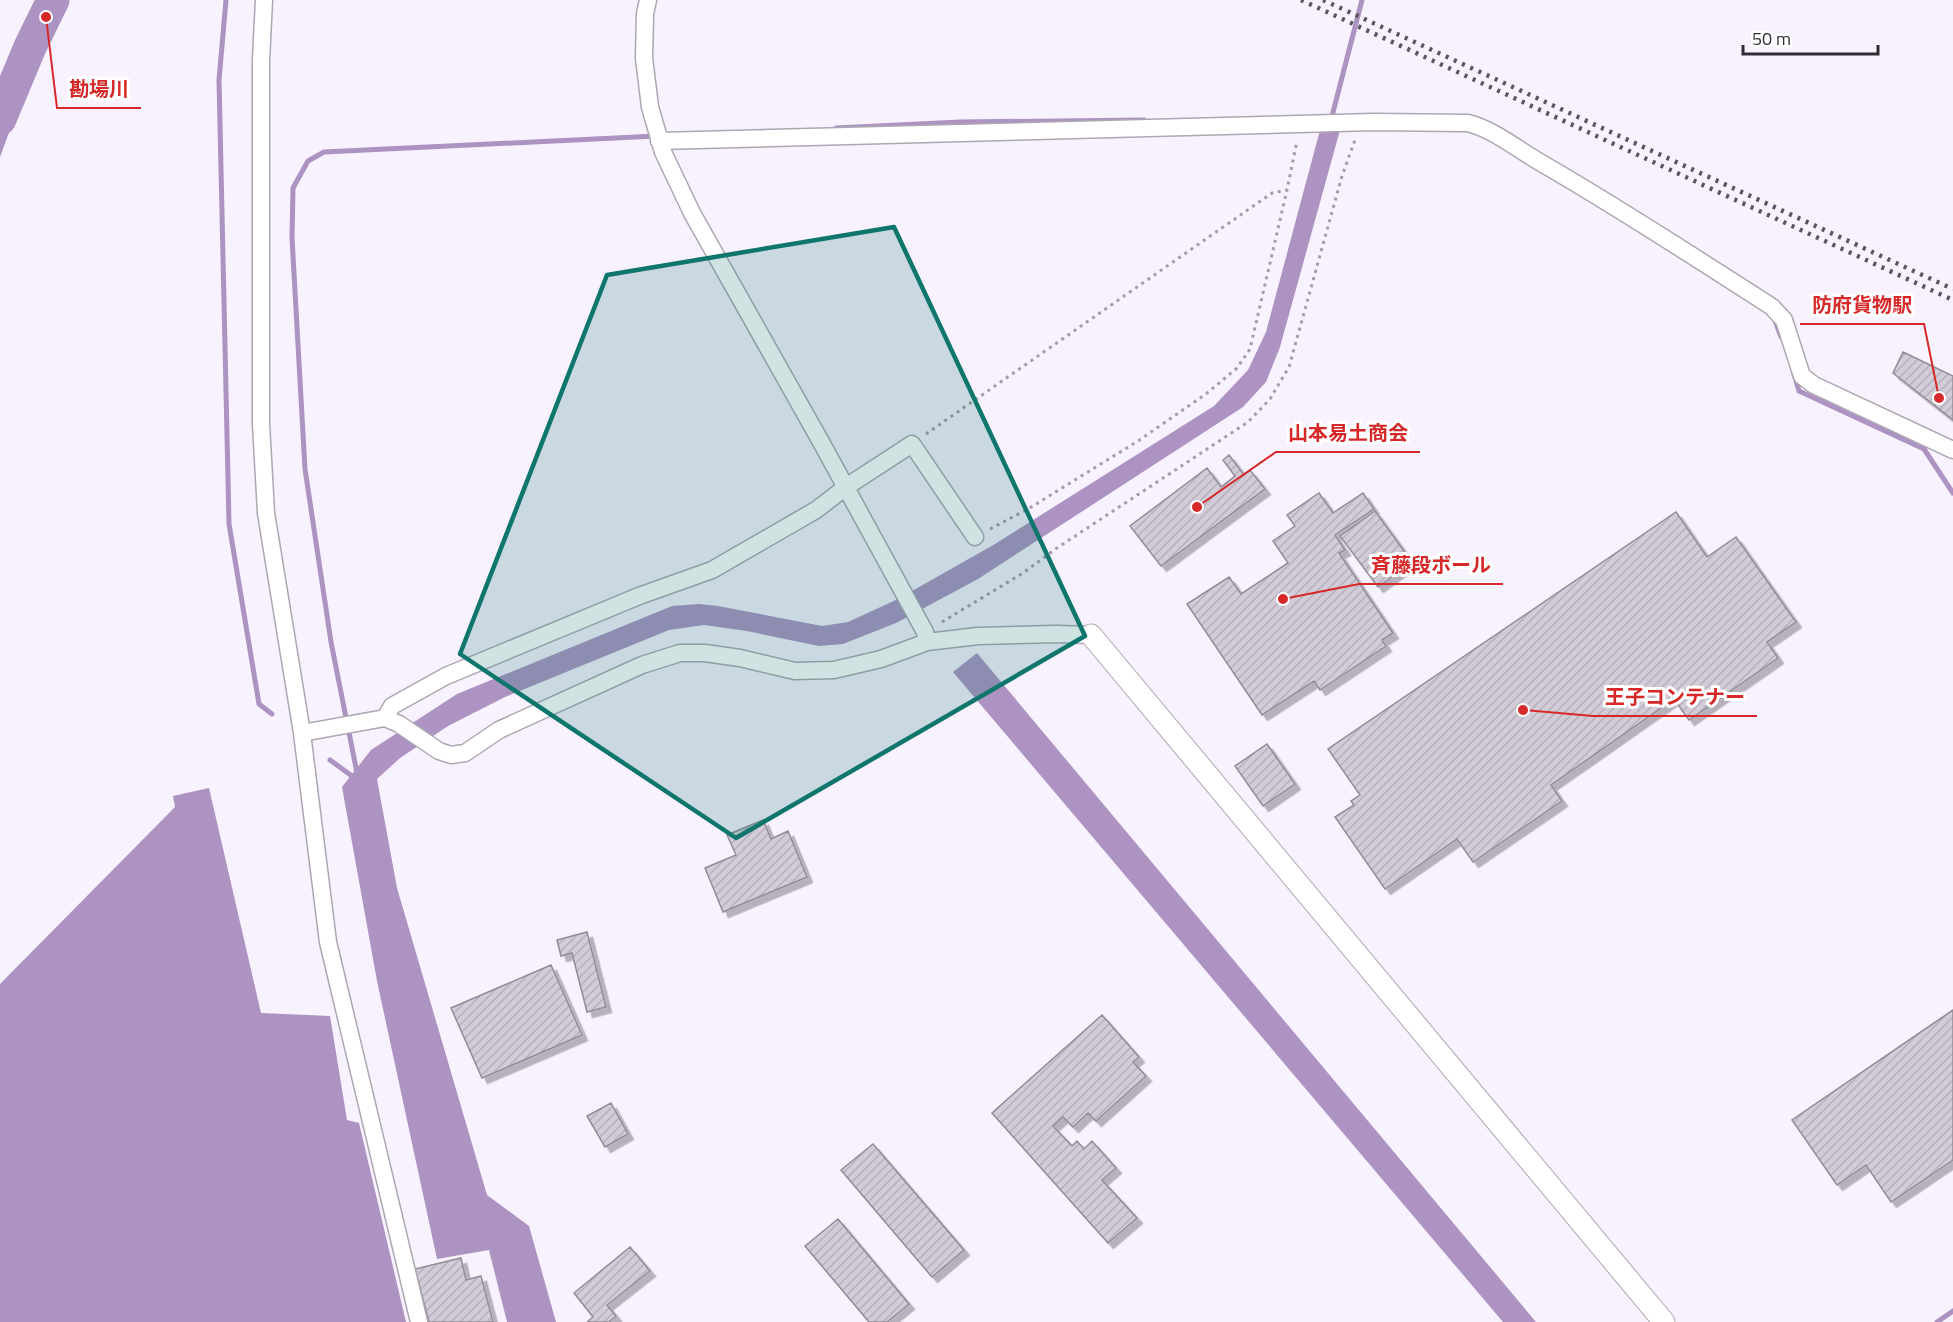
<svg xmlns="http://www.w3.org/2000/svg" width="1953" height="1322" font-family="'Titillium Web','Noto Sans JP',sans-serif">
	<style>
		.water { fill: #ac93c1 }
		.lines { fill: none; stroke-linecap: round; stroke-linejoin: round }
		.stream { stroke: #ac93c1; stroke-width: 5 }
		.river { stroke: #ac93c1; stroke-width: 33 }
		.building { fill: url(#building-hatch); stroke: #928c97; stroke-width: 1.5; filter: url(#shadow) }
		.minor-casing { stroke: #ada7b2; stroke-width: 19 }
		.tertiary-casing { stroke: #ada7b2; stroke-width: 23 }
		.path { stroke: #a29da6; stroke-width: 3; stroke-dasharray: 3 4.5; stroke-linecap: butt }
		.minor { stroke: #fff; stroke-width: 16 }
		.tertiary { stroke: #fff; stroke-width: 21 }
		.rail { stroke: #59565c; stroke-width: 4.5; stroke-dasharray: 3 6; stroke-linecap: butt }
		.marked { fill: #0f766e; fill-opacity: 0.2; stroke: #0f766e; stroke-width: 4.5; stroke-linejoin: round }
		.leader { fill: none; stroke: #d62828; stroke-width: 2 }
		.callout-dot { fill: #d62828; stroke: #fff; stroke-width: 2 }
		.callout-label { font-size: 20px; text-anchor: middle; font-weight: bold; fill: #d62828; stroke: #fff; stroke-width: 6; stroke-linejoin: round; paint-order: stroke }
	</style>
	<defs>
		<pattern id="building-hatch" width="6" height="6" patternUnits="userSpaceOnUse" patternTransform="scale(1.5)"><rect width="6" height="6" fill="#d2ccd8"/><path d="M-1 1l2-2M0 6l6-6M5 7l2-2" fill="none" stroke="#b5b0ba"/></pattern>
		<filter id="shadow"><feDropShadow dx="5.5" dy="5.5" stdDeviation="0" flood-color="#0004"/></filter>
	</defs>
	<rect width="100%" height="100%" fill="#f8f1fe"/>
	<!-- water -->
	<path class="water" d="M22,43L39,51L0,157V98Z
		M1320,130H1340L1280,347L1266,382L1243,407L978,579L896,623L843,644L819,646L747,631L704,625L669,630L505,697L448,726L400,758L377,779L397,888L487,1195L529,1226L556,1322H507L489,1250L437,1259L377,981L342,787L371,750L457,694L672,606L699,604L718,606L822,626L848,622L898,599L995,544L1214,406L1248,370L1266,332Z
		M977,653L1536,1322H1503L953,672Z
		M209,788L261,1013L330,1016L347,1120L359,1123L406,1322H0V984L175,807L173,796Z"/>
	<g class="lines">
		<!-- stream -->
		<path class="stream" d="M226,0L219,80L229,524L259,704L272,714
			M1331,120L1362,0
			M836,128L960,122L1144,120
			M1774,318L1781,337
			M1794,374L1799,391L1924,449L1953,493
			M330,760L356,779
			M357,773L331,642L305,469L292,238L293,188L308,161L324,152L656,136
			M1937,1322L1953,1311"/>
		<!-- river -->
		<path class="river" d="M0,119L30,47L53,0"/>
	</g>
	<!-- building -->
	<path class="building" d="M1903,352L1953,376V420L1893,373Z
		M1229,455L1244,475L1250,470L1265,489L1161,566L1130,526L1207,468L1221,487L1235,476L1223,460Z
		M1319,493L1333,513L1363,493L1374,509L1335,535L1345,550L1339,553L1393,633L1382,640L1386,646L1320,690L1314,681L1262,715L1187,604L1229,577L1241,594L1288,563L1273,541L1295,526L1287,515Z
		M1375,511L1412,562L1378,587L1340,536Z
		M1676,512L1707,557L1736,537L1796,622L1767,642L1778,658L1689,720L1674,699L1551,785L1562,801L1473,862L1457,839L1385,889L1335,817L1354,805L1351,801L1360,795L1328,749Z
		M1267,744L1295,784L1263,806L1235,766Z
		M763,820L771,839L788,831L807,877L723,912L705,868L736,855L727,835Z
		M587,932L606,1007L587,1012L572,953L561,956L557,940Z
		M551,965L582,1035L482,1078L451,1008Z
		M1953,1010V1160L1891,1202L1866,1165L1837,1185L1792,1120Z
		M1102,1015L1139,1057L1133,1062L1146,1076L1096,1121L1088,1113L1073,1127L1063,1117L1053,1126L1072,1146L1077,1141L1084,1149L1092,1141L1116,1168L1102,1180L1137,1218L1108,1243L992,1113Z
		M611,1103L628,1134L605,1147L587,1116Z
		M873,1144L964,1250L932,1277L841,1170Z
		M838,1219L909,1304L887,1322H869L805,1246Z
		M630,1247L650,1271L607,1305L616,1316L609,1322H590L588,1321L593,1317L574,1293Z
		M461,1258L466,1280L481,1276L493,1322H429L415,1269Z"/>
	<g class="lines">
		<defs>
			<path id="minor" d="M264,0L261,60V424L266,513L302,733L328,942L419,1322
				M648,0L645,14L644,58L650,107L663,152L692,213L821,442L925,632L927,642
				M659,141L1373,122L1468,123C1495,130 1518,150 1543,164C1621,209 1696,258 1772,307L1784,320L1802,376L1814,385L1953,450
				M385,718L392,706L446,676L639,596L712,570L816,510L846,487L912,444L975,537
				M302,733L385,718L399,724L439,751L451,755L465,753L499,730L642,665L680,653H705L740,658L795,671L834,670L881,659L927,642L978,636L1056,634L1091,635"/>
			<path id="tertiary" d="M1091,635L1664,1322"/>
		</defs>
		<!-- minor casing -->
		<use href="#minor" class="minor-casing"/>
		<!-- tertiary casing -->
		<use href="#tertiary" class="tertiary-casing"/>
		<!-- path -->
		<path class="path" d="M926,434L1272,193L1287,190L1297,141
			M990,529L1028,509L1138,441L1206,394L1237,368L1250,349L1287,190
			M942,622L1023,573L1057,548L1248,422L1270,399L1289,367L1342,176L1355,140"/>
		<!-- minor -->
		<use href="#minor" class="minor"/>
		<!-- tertiary -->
		<use href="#tertiary" class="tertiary"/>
		<!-- rail -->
		<path class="rail" d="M1301,0L1953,300
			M1323,0L1953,289"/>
	</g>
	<!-- marked area -->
	<path class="marked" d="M894,227L1085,636L736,838L460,654L607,275Z"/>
	<!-- callouts -->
	<path class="leader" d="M46 17L57 108H141M1939 398L1924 324H1800M1197 507L1276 452H1420M1283 599L1359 584H1503M1523 710L1593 716H1757"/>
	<g class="callout-dot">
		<circle cx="46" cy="17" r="6"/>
		<circle cx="1939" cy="398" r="6"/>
		<circle cx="1197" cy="507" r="6"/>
		<circle cx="1283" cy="599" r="6"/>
		<circle cx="1523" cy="710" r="6"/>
	</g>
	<g class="callout-label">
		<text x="99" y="96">勘場川</text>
		<text x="1862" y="312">防府貨物駅</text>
		<text x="1348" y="440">山本易土商会</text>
		<text x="1431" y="572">斉藤段ボール</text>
		<text x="1675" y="704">王子コンテナー</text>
	</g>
	<!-- scale -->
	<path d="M1743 45v9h135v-9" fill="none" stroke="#2f2d31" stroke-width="3"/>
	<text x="1752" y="45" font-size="18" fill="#2f2d31" stroke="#ffffff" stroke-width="4.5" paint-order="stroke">50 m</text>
</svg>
